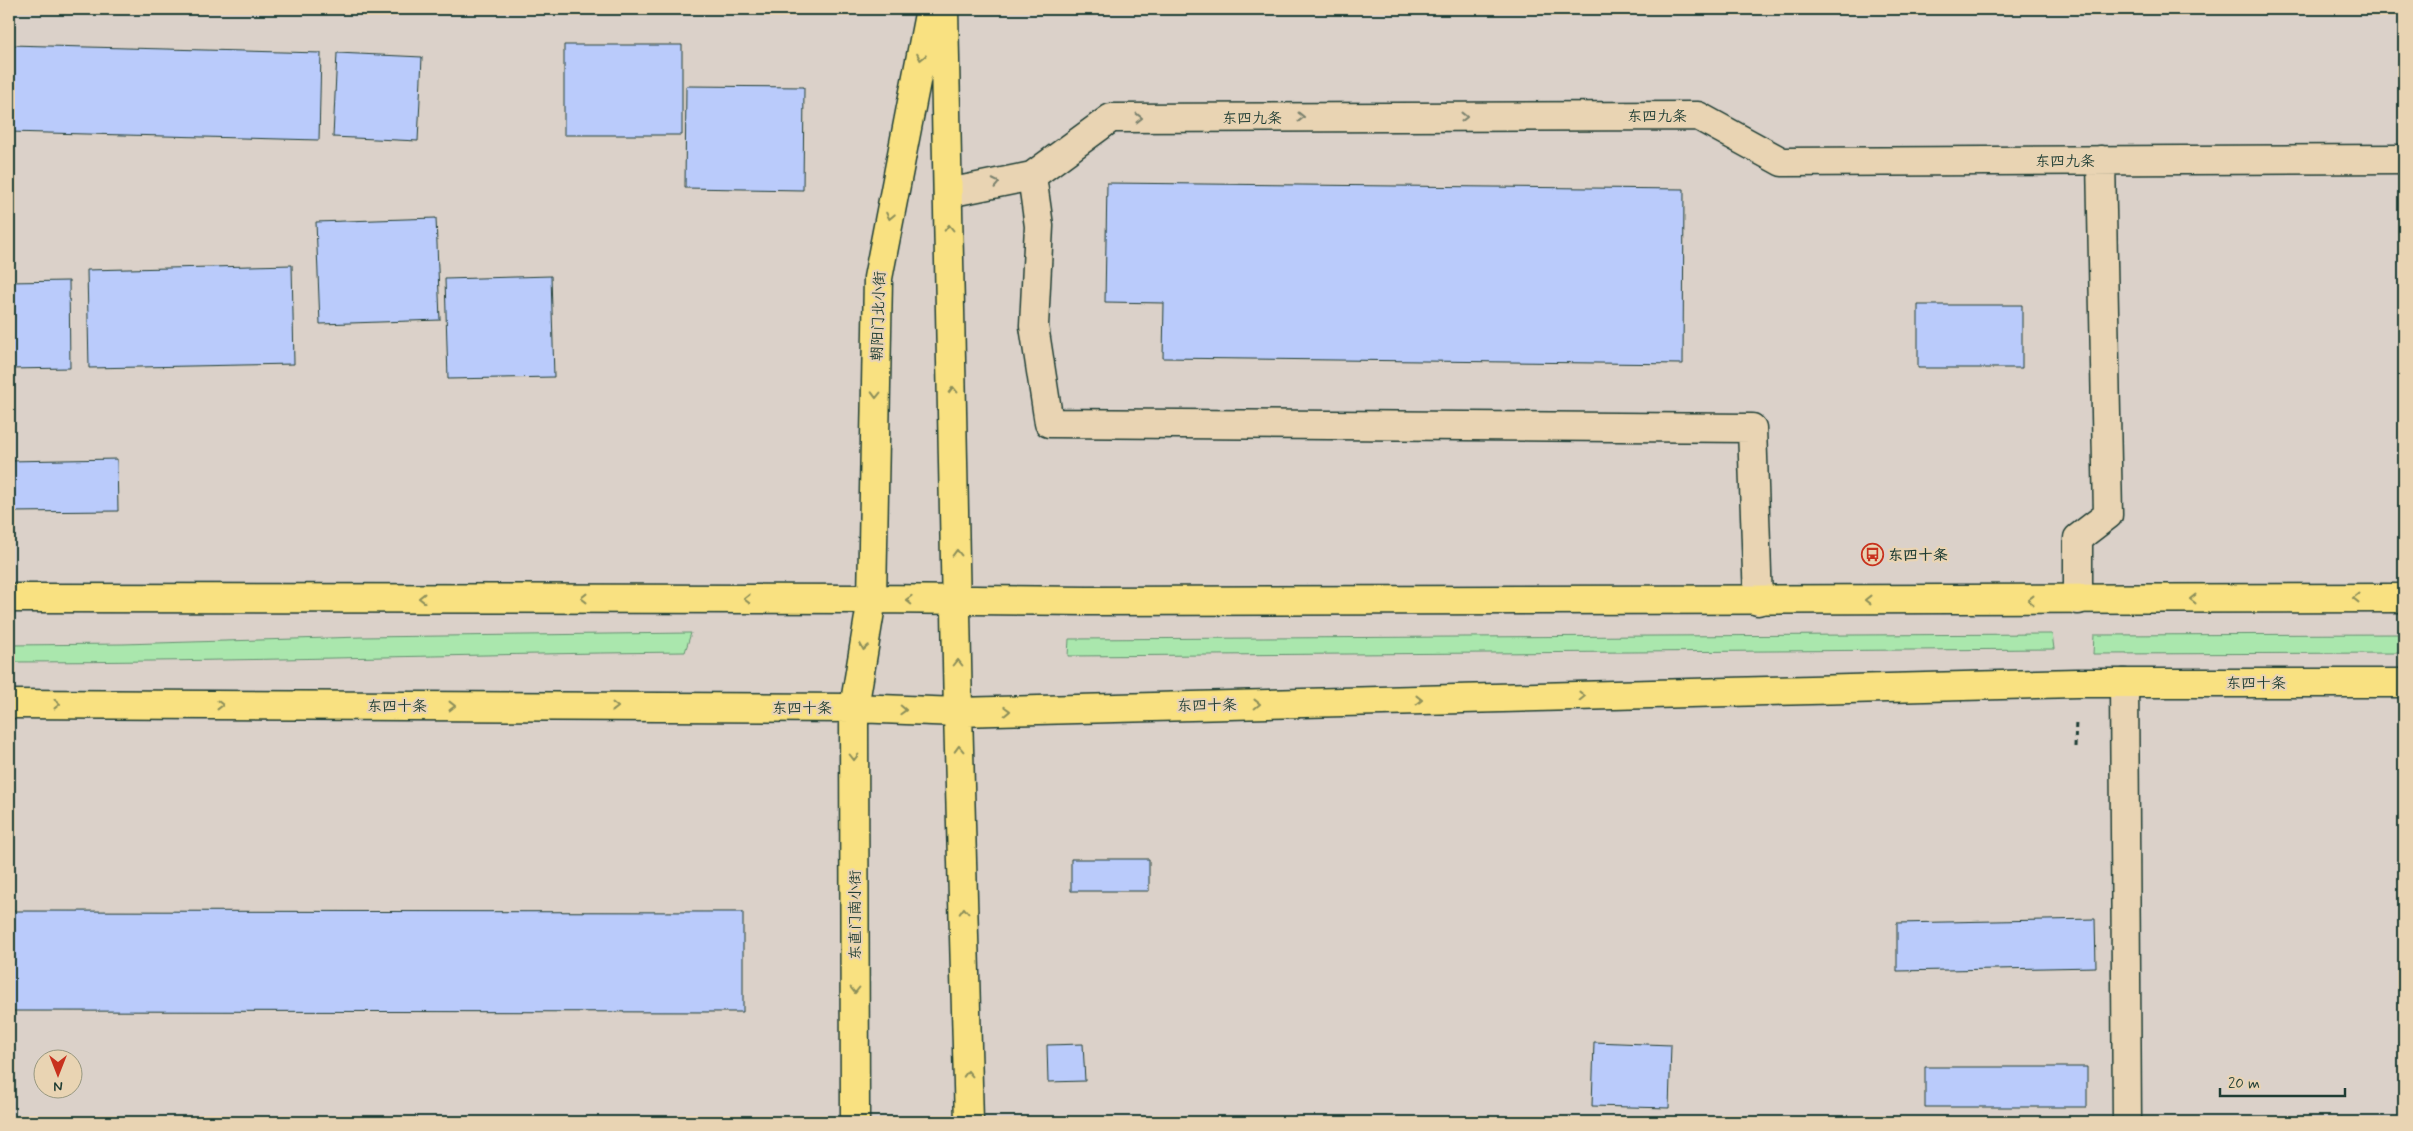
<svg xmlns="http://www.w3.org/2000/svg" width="2413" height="1131" font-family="Mynerve,'LXGW WenKai TC',sans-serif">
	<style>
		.green { fill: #aae7ad; stroke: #649270 }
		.building { fill: #bacbfb; stroke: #1f3d34 }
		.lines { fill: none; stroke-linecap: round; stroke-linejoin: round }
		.minor-casing { stroke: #1f3d34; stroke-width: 31 }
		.major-casing { stroke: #1f3d34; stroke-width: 31 }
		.path { stroke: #1f3d34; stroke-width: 3; stroke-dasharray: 5 4; stroke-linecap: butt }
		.minor { stroke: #e9d4b3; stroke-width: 28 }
		.major { stroke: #f9e181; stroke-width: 28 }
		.oneway { stroke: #8c8f5a }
		.oneway2 { stroke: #7a816d }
		.labels { text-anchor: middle; stroke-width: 4.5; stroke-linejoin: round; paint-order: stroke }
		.street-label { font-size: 15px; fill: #1f3d34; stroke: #e9d4b3 }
		.poi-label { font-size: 15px; font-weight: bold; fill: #1f3d34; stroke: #e9d4b3; text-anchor: start }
	</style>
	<rect width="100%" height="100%" fill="#dbd1c9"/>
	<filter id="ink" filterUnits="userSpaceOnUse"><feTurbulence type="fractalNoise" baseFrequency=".02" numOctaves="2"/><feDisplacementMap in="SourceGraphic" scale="10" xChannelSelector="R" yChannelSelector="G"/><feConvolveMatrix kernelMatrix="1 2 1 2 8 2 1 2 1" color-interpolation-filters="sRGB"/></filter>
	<g filter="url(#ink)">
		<!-- green -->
		<path class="green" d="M691,633L685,652C460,654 234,662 9,662V645L123,644L362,637Z
			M2052,634L2054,649L1068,656L1069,639Z
			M2404,634V653L2093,654L2094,635Z"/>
		<!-- building -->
		<path class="building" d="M9,45L321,53L319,140L9,132Z
			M564,45H682V135H564Z
			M337,53L422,57L418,141L333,137Z
			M686,86L804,87L803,190L685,188Z
			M1107,183L1684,189L1683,364L1163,358L1164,303L1105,302Z
			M436,218L440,320L320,324L316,222Z
			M292,265L294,364L89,368L87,270Z
			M551,276L554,377L448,379L445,279Z
			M69,281L70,368L9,369V282Z
			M1918,305H2022V368H1918Z
			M117,459L118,511L9,512V461Z
			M1071,859H1149V891H1071Z
			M9,911L743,912V1012L9,1011Z
			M2095,919L2096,967L1897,971V923Z
			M1594,1042L1671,1045L1669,1108L1592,1106Z
			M1083,1044L1085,1081L1048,1082L1047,1045Z
			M1925,1067H2087V1107H1925Z"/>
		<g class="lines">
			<defs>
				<path id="minor" d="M1032,176L1039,226L1034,326L1049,423L1752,428L1758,601
					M948,193L1032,176L1111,118L1698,116L1782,162L2404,159
					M2078,600V538L2108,515L2101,160
					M2124,683L2127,1122"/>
				<path id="major" d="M944,9L958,712L969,1122
					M9,598L872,599L1088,601L2404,598
					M9,704L854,708L958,712L2077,683H2404
					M855,1122L854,708L872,599L878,278L930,9"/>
			</defs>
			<!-- minor casing -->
			<use href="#minor" class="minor-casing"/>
			<!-- major casing -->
			<use href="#major" class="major-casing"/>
			<!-- path -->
			<path class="path" d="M2075,747L2076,720"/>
			<!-- minor -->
			<use href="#minor" class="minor"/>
			<!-- major -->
			<use href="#major" class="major"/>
		</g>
		<!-- one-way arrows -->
		<defs><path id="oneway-chevron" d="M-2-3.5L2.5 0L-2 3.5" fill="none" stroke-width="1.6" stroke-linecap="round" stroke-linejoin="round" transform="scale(1.25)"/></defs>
		<g class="oneway">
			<use href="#oneway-chevron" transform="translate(921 57) rotate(101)"/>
			<use href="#oneway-chevron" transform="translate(890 216) rotate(101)"/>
			<use href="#oneway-chevron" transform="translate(949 228) rotate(-91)"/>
			<use href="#oneway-chevron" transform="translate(953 390) rotate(-91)"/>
			<use href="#oneway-chevron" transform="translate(876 395) rotate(91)"/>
			<use href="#oneway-chevron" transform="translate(957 553) rotate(-91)"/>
			<use href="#oneway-chevron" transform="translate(422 598) rotate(-180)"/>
			<use href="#oneway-chevron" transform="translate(584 598) rotate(-180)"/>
			<use href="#oneway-chevron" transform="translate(2356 598) rotate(180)"/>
			<use href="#oneway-chevron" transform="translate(747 599) rotate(-180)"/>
			<use href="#oneway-chevron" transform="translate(2193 599) rotate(180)"/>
			<use href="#oneway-chevron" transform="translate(909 600) rotate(-178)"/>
			<use href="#oneway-chevron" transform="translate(1868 600) rotate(180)"/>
			<use href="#oneway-chevron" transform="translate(2031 600) rotate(180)"/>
			<use href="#oneway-chevron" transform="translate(864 647) rotate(99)"/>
			<use href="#oneway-chevron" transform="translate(958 663) rotate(-90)"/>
			<use href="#oneway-chevron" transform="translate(1582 696) rotate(-1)"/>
			<use href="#oneway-chevron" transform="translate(1419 700) rotate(-1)"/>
			<use href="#oneway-chevron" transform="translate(57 704)"/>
			<use href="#oneway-chevron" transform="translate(1257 704) rotate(-1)"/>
			<use href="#oneway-chevron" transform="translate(220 705)"/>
			<use href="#oneway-chevron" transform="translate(452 706)"/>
			<use href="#oneway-chevron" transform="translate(615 707)"/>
			<use href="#oneway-chevron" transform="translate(903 710) rotate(2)"/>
			<use href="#oneway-chevron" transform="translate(1007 711) rotate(-2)"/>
			<use href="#oneway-chevron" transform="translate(959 749) rotate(-92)"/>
			<use href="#oneway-chevron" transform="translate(854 757) rotate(90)"/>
			<use href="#oneway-chevron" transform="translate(964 911) rotate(-92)"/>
			<use href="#oneway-chevron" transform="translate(855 990) rotate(90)"/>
			<use href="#oneway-chevron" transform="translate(968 1074) rotate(-92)"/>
		</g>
		<g class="oneway2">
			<use href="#oneway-chevron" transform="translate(1301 117)"/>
			<use href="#oneway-chevron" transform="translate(1464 117)"/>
			<use href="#oneway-chevron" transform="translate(1139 118)"/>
			<use href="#oneway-chevron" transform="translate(996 183) rotate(-12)"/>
		</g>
	</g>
	<!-- icons -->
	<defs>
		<symbol id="bus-ring" viewBox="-11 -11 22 22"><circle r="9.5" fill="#e9d4b3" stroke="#c8321e" stroke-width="1.5"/><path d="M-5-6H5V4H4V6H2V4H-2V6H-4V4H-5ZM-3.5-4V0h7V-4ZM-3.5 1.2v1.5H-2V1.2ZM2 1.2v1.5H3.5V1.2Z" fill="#c8321e"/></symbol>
	</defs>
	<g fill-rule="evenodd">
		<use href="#bus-ring" x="1860" y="542" width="25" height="25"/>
	</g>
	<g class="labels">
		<!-- street labels -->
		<g class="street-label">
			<text x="1657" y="121">东四九条</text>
			<text x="1252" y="123">东四九条</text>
			<text x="2065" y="166">东四九条</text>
			<text transform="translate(878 316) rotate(-88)" y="5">朝阳门北小街</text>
			<text x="2256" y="688">东四十条</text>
			<text transform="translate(1207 705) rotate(-1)" y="5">东四十条</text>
			<text x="397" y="711">东四十条</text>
			<text x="802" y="713">东四十条</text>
			<text transform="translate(855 915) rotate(-90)" y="5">东直门南小街</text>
		</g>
		<!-- poi labels -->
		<g class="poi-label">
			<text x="1888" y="560">东四十条</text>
		</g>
	</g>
	<!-- margin -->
	<rect width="2413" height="1131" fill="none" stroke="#e9d4b3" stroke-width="30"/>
	<rect x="15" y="15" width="2383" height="1101" fill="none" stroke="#1f3d34" stroke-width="2" filter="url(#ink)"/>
	<!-- north arrow -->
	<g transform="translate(58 1074) rotate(180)"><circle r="24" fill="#e9d4b3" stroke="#989880"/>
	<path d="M0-4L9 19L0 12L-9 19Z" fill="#c8321e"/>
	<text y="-8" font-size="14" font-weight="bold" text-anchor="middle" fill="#1f3d34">N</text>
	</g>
	<!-- scale -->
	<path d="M2220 1088v8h125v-8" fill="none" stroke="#1f3d34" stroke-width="2.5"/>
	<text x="2228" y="1088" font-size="15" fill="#1f3d34" stroke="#e9d4b3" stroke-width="4" paint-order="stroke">20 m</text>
</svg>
